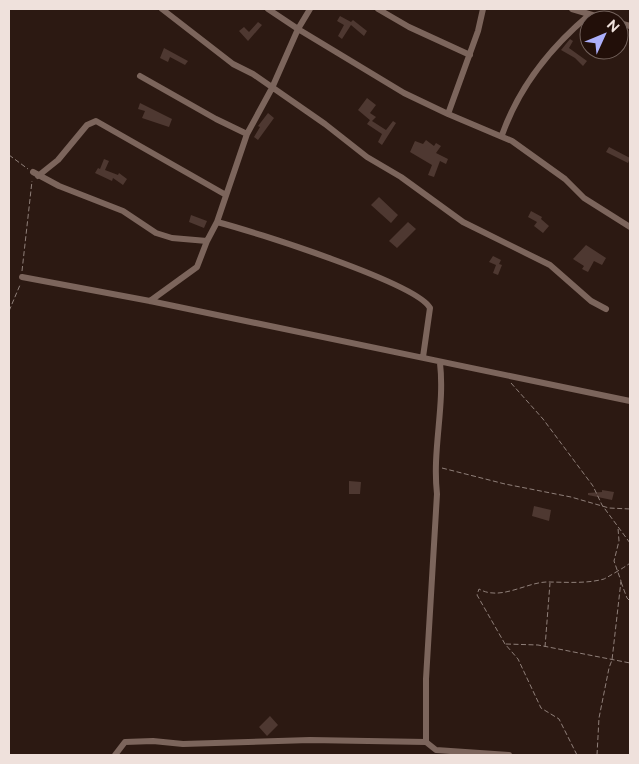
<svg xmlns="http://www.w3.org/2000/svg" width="639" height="764" font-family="Raleway,sans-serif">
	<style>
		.building { fill: #4e3831 }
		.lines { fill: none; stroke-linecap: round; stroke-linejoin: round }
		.path { stroke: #8f7f79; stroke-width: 1; stroke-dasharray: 5 2.5; stroke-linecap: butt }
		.minor { stroke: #7c655c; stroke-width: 6 }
	</style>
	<rect width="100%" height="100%" fill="#2c1912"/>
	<!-- building -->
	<path class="building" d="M340,16L351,22L353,20L367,31L364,36L351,25L342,39L338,36L344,25L337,21Z
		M258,22L262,25L248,41L239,31L244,27L249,32Z
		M570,39L573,41L569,48L587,61L583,66L575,58L561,50Z
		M164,48L188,61L185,65L170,57L168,62L160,58Z
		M367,98L376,105L370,113L376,117L372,121L386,130L393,121L396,123L382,145L378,142L382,134L367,124L370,120L371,121L358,110Z
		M140,103L172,119L169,127L142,118L145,111L138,109Z
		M268,113L274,118L258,140L254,137L260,127L258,126Z
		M426,140L434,146L436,143L441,146L436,153L448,159L446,164L440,161L434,177L428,175L432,165L410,152L415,141L423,144Z
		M609,147L630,158L628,163L606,152Z
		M104,159L109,161L105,170L118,175L119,173L127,179L123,185L113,178L112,181L95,173L98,168L100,169Z
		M379,197L398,215L391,223L371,205Z
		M531,211L542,217L541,219L549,226L543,233L534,226L537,222L528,217Z
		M191,215L207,221L204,228L189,222Z
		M408,222L416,229L397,248L389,241Z
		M586,245L606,258L602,265L594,261L588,272L582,269L584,266L573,259Z
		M493,256L501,260L499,264L502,265L498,275L493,273L496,265L489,262Z
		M349,481L361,482L360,494H349Z
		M602,490L614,492L612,500L588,495V493L602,492Z
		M534,506L551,510L549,521L532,516Z
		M270,716L278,725L267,736L259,727Z"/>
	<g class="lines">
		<!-- path -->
		<path class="path" d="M9,155L28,169
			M22,271L32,181
			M9,311L20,285
			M511,383L543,419L593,486L602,505L630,543
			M442,468L505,484L571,497L609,508L630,509
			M621,582L627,598L630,601
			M506,644L538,645L630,663
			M545,647L550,583
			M577,755L559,719L541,708L518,659L505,644L477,595L479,589C500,601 525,583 546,582C564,582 586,584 604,579C606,578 627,566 630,563
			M597,755L599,718L609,668L612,660L621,581L614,561L619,541L618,528"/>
		<!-- minor -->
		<path class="minor" d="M162,9L233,64L253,74L325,124L367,157L401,177L463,222L550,265L591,301L606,309
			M268,9L298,29L404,93L448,114L512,141L565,179L584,198L630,227
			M378,9L409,27L470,55
			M572,9L609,20
			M619,23L630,26
			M140,76L216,119L247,134
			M448,114L478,31L483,9
			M502,135C519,87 551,47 589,15
			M33,172L59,186L123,211L156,233L172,238L207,241
			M38,176L58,160L87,125L96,121L226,195
			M217,222C252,231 417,283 430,308L423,357
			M22,277L150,301L630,401
			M150,301L197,267L207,241L217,222L247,134L272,88L298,29L310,9
			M440,363C445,406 432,450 437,494L426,679V742L436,750L509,755
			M115,755L125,742L153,741L183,744L310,740L426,742"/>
	</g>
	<!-- border -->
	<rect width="639" height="764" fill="none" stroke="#efe1dc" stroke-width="20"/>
	<!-- north arrow -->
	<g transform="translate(604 35) rotate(46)"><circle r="24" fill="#220f09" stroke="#74635d"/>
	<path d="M0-4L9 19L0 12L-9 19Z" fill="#acaffb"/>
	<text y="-8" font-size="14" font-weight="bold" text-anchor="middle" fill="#efe1dc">N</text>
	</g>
</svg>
